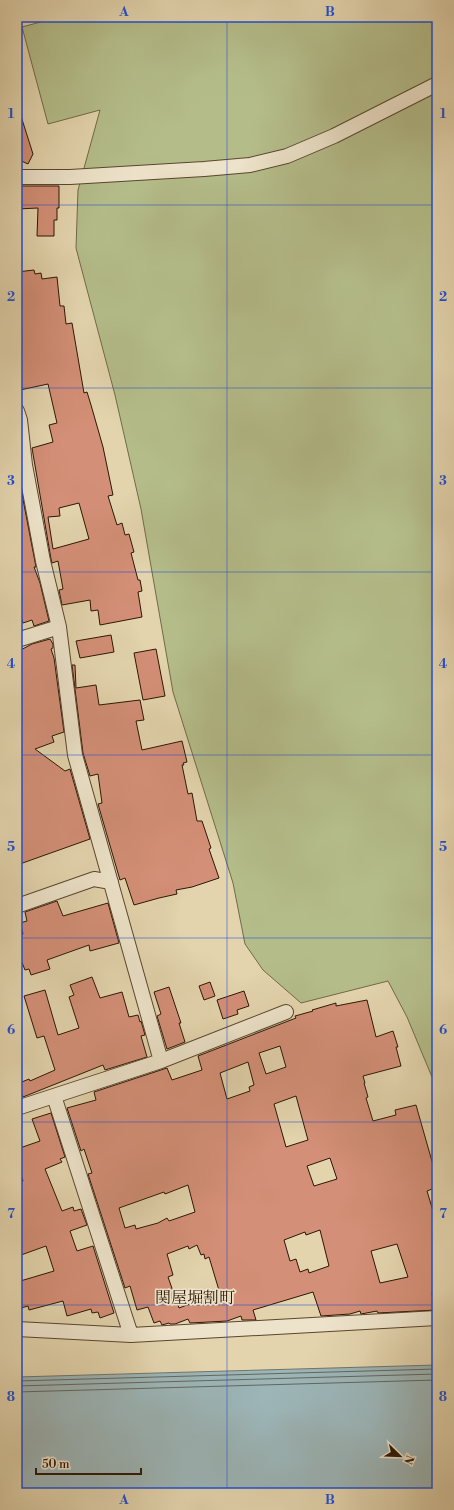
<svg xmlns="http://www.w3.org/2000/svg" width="454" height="1510" font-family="'Libre Bodoni','Noto Serif JP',serif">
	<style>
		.green { fill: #b4bd8a; stroke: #706a47 }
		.water { fill: #9cb5b7; stroke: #6f756f }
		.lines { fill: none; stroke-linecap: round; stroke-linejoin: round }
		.shore { stroke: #64665e; stroke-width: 1 }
		.building { fill: #d38f77; stroke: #2c1604; fill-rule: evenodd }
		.minor-casing { stroke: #5a462e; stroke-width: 16 }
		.minor { stroke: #ede3ca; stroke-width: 14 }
		.grid { fill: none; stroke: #1d4ed8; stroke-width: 1; stroke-opacity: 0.55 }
		.labels { text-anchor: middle; stroke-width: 3.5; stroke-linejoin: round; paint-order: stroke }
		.neighbourhood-label { font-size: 16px; fill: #2c1604; stroke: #ede3ca }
		.neatline { fill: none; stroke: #1d4ed8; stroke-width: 1.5 }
		.grid-label { font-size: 13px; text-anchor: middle; font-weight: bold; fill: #1d4ed8 }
	</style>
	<rect width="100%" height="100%" fill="#e3d4ad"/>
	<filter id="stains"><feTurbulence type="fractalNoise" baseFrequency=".005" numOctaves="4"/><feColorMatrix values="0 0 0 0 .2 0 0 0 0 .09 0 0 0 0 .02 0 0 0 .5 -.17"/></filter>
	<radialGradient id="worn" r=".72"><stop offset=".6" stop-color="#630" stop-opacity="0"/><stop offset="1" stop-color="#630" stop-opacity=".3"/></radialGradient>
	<!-- green -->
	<path class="green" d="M59,17H437V1089L407,1017L388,981L301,1003L263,970L245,944L233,883L173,692L141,509L115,395L76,248L78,190L100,110L48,124L22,27Z"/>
	<!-- water -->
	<path class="water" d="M437,1365V1493H17V1377Z"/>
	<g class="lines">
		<!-- shore -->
		<path class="shore" d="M17,1381L437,1369
			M17,1386L437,1374
			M17,1392L437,1380"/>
	</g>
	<!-- building -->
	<path class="building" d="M17,113H20L33,154L28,164L17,159Z
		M17,186H59V208H57V220H54V236H37L38,208L17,209Z
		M34,270L35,274L41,273L42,279L57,277L60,306H64L66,324L72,323L84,393L87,392L91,405L103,447L113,495L108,496L117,525L122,523L125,535L129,534L134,552L131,553L138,580H140L142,591L138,592L142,617L100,625L98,610L91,611L90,600L62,605L59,590L63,589L58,561L52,563L51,559L32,448L53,442L49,425L57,423L48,384L20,390L17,374V272ZM79,503L89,539L53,549L48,517L60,516L59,508Z
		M17,468L36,567H34L40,583L49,621L34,626L32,620L23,623L17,605Z
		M111,635L114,652L80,658L76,641Z
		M50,639L53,644V648L51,649L54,658L64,732L52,736L54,742L35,749L65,771L70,769L90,839L17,865V652L32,644Z
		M156,649L165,696L143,700L134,653Z
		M72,665H75L76,688L96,685L99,705L140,700L144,720L136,721L142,750L182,741L187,762L183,763L184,765H182L188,794L192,793L197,821H202L211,848L209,849L219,878L192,887L176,890L177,894L159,898L134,905L125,878L120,880L98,804L102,803L98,774L90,776L83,753Z
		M57,901L63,916L108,903L119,943L90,951L89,945L47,960L50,969L31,975L29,969L25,970L17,950V941L21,940L20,935L23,934L20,923L27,921L25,912Z
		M92,977L100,998L122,992L129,1017L138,1015L140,1022L141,1021L145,1035L141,1036L147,1057L105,1070L103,1065L23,1097L17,1084L29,1079L30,1081L55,1070L44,1036L37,1038L24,996L45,990L58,1035L79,1028L69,997L74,995L70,985Z
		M210,982L215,996L204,1000L199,986Z
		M169,987L181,1023H179L185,1042L167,1049L157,1016L161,1014L154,992Z
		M244,991L249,1006L237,1010L238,1014L223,1019L217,1000Z
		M367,1000L376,1037L393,1031L398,1047H396L401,1066L363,1076L365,1083H364L368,1097L366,1098L373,1121L396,1115L395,1110L416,1105L437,1179V1187L427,1191L433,1211L437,1210V1283L433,1284L436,1292L432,1293L436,1310L378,1313L377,1311L361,1314L360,1311L350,1314L321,1316L313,1292L253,1310L256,1320H242L241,1316L227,1321L190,1323L188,1319L175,1324H170L169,1323L162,1325L160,1321L154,1323L148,1307L137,1310L130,1286L125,1288L88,1174L92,1173L84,1149L81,1151L67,1108L96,1100L94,1092L167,1068L172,1080L202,1070L198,1056L296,1018L295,1016L313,1011L312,1010L336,1003V1006ZM280,1046L286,1067L266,1074L259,1053ZM248,1062L254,1085L249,1087L250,1091L227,1099L220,1073ZM296,1096L308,1140L286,1147L274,1104ZM330,1158L337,1179L314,1186L307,1166ZM188,1185L195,1212L169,1221L167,1218L158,1223L136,1229L135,1225L125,1228L119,1208L164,1192L165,1194ZM320,1230L329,1266L309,1273L308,1269L300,1272L296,1259L290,1261L284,1240L305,1232L306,1235ZM397,1244L408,1277L380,1283L371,1251ZM197,1245L201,1255L204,1254L205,1259L209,1257L221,1297L201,1304L200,1300L179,1308L168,1277L173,1275L167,1254L188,1246L189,1249Z
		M51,1113L65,1157L60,1159L62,1162L45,1169L62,1211L73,1207L74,1211L81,1209L87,1225L70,1231L77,1251L93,1246L114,1313L100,1318L98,1312L92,1313L91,1309L67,1316L63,1301L29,1310L28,1306L21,1308L17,1294V1282L54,1271L46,1246L21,1255L17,1243V1182L23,1181L17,1163V1149L40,1141L32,1119Z"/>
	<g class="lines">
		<defs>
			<path id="minor" d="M17,177H70L204,169L250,165L287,156L334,136L437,84
				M17,411L20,420L25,465L43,561L59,627L75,755L161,1061
				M17,640L59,627
				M17,906L94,879L111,882
				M54,1096L131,1335
				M17,1108L161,1061L286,1012
				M17,1329L131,1335L437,1318"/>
		</defs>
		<!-- minor casing -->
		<use href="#minor" class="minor-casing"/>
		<!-- minor -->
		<use href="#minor" class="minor"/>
	</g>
	<!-- grid -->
	<path class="grid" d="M227,17V1493M17,205H437M17,388H437M17,572H437M17,755H437M17,938H437M17,1122H437M17,1305H437"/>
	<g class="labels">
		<!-- neighbourhood labels -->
		<g class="neighbourhood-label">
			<text x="195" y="1303">関屋堀割町</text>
		</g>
	</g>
	<!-- margin -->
	<rect width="454" height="1510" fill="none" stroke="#e3d4ad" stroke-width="44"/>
	<!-- north arrow -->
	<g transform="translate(400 1456) rotate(113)" stroke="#ede3ca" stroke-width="3" paint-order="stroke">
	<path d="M0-3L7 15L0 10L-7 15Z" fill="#2c1604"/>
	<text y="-6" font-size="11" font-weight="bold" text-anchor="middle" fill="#2c1604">N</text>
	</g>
	<!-- scale -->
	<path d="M36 1468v6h105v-6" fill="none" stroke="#2c1604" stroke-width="2"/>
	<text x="42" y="1468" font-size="12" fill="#2c1604" stroke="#ede3ca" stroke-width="3" paint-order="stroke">50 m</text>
	<rect x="22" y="22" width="410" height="1466" class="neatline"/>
	<g class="grid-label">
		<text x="124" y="16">A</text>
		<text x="330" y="16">B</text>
		<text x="11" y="118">1</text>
		<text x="443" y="118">1</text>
		<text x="11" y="301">2</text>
		<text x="443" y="301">2</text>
		<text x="11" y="485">3</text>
		<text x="443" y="485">3</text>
		<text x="11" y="668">4</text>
		<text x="443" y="668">4</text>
		<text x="11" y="851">5</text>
		<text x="443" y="851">5</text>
		<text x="11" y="1034">6</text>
		<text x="443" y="1034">6</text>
		<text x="11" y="1218">7</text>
		<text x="443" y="1218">7</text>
		<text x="11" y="1401">8</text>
		<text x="443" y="1401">8</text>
		<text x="124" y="1504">A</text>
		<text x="330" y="1504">B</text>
	</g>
	<rect width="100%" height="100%" filter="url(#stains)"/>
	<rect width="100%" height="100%" fill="url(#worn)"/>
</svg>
